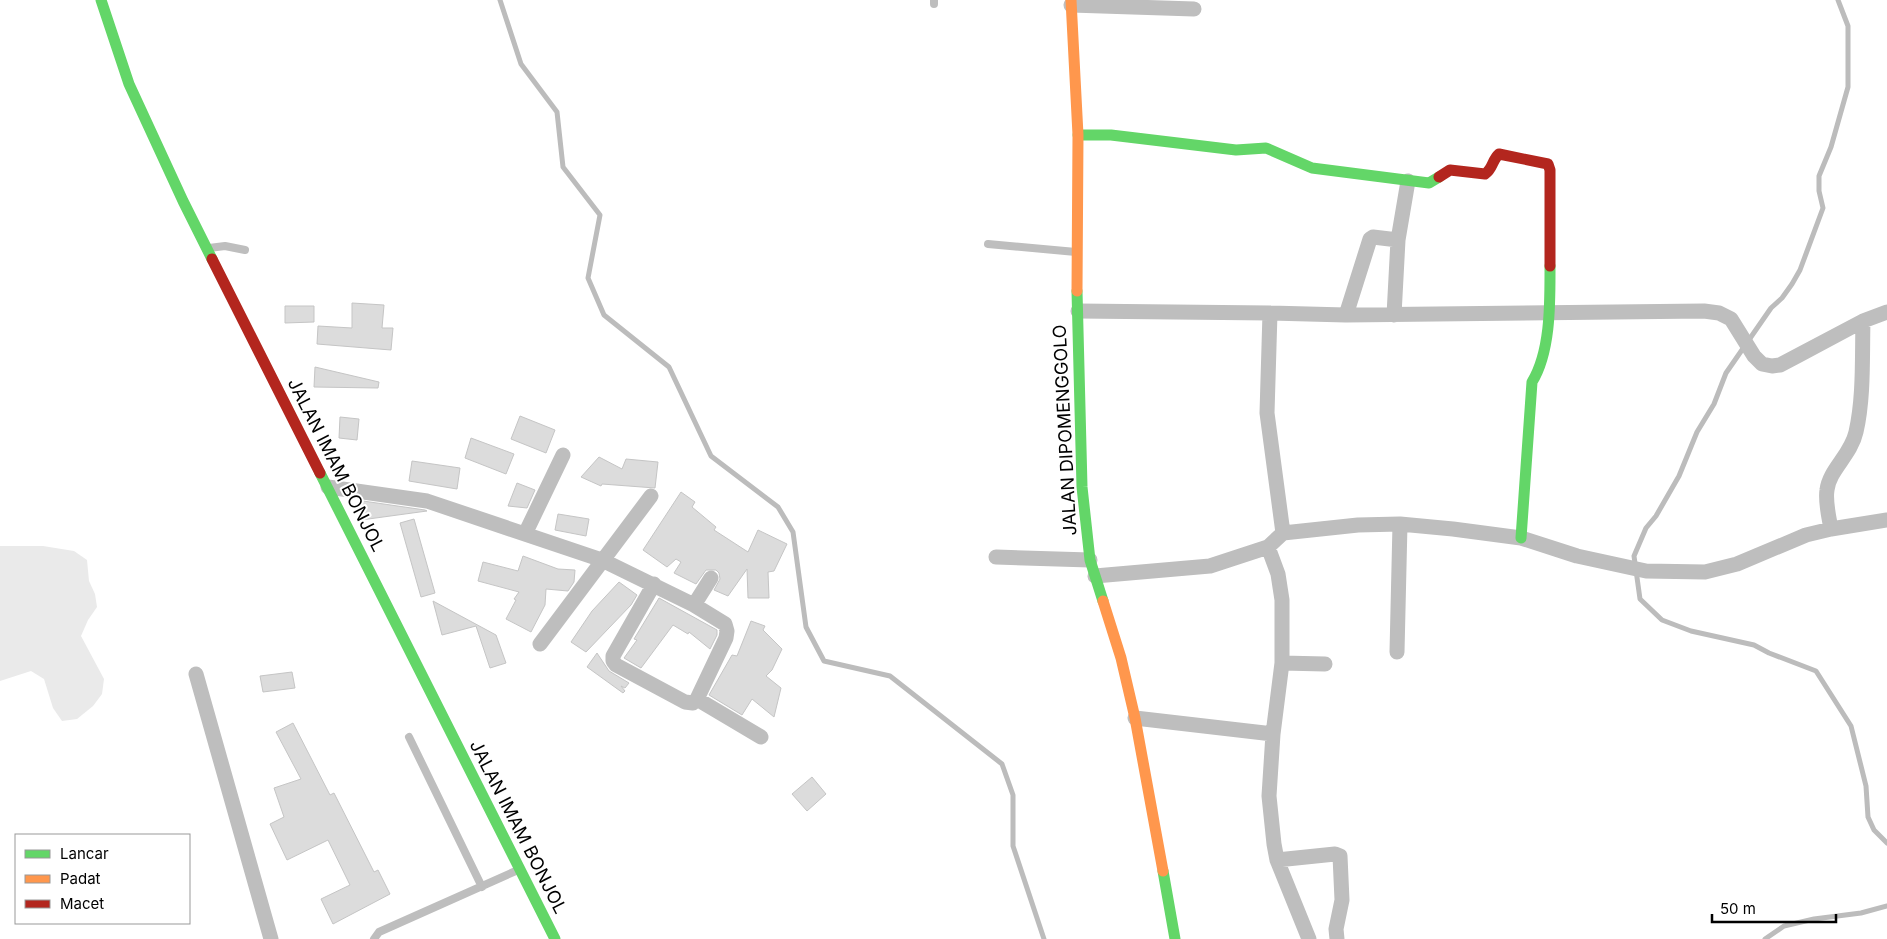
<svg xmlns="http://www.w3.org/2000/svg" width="1887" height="939" font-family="Inter,sans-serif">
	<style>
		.green { fill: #eaeaea }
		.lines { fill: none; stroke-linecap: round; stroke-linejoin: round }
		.stream { stroke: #bcbcbc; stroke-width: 5 }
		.building { fill: #dcdcdc; stroke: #c5c5c5 }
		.lane { stroke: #bebebe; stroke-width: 8 }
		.street { stroke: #bebebe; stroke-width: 15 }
		.fast { stroke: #63d668; stroke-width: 11 }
		.slow { stroke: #ff974d; stroke-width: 11 }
		.jam { stroke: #b3261e; stroke-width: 11 }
		.labels { text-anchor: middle; stroke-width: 4; stroke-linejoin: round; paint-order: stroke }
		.street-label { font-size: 18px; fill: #000; stroke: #fff }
	</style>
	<rect width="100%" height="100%" fill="#fff"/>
	<!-- green -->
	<path class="green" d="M0,546H43L74,551L87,560L89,581L95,594L97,607L88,620L81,636L104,679L102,694L93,706L77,719L62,721L53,708L44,679L31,671L0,681Z"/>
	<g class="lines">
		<!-- stream -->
		<path class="stream" d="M500,0L521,64L557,112L563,167L600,215L588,278L604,315L669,367L711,456L778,507L793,532L806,627L824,661L890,676L1002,764L1013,795V846L1044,939
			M1838,0L1848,26V87L1831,147L1819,176V191L1823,208L1800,270L1792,284L1782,298L1771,308L1726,373L1714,404L1697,432L1679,476L1656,516L1646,528L1634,556L1640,599L1662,620L1691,631L1754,645L1769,653L1816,671L1851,726L1866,786L1868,817L1874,830L1887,843
			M1765,939L1784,926L1814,919L1861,913L1887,906"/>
	</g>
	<!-- building -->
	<path class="building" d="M352,303L384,305L382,328H393L391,350L317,344L318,326L352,328Z
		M285,306H314V322L285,323Z
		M315,367L379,382L378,388L314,387Z
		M520,416L555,430L546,453L511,439Z
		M340,417L359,419L357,440L339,438Z
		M471,438L514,454L506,474L465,458Z
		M599,457L622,469L626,459L658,462L655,488L602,484L601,486L581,477Z
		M412,461L460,468L457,489L409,481Z
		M517,483L535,490L527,508L508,506Z
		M681,492L695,502L692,507L716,527L714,530L748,552L758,530L787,544L774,571L768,572L769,598H748L747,569L728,596L714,590L720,579L719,573L716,570H706L696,584L674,573L681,562L676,559L667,567L643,550Z
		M363,501L425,510L427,511L361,520Z
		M558,514L589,519L586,536L555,530Z
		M414,519L435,593L421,597L400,523Z
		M523,556L558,569L575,570L574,582L568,591L546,589L545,605L531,632L506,619L516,600L514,599L519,592L478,581L483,562L518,571Z
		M619,582L637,595L631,605L586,652L571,642L592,611Z
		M659,598L717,630V635L710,649L689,632L688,634L673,625L641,668L624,658L637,640L634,639Z
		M433,601L496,635L506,663L490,668L476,626L442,635Z
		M751,621L765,626L763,630L782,649L772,670L766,676L781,688L774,717L752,699L742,715L709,695L732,655L737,656Z
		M597,653L609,671L629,683L625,688L621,686L625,691L623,693L587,667Z
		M292,672L295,688L263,692L260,676Z
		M293,723L330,795L334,793L374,872L378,870L390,894L333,924L321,899L350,885L328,840L287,860L270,824L284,817L274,788L301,779L276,732Z
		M812,777L826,794L807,811L792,794Z"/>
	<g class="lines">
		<!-- lane -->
		<path class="lane" d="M934,4V0
			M988,244L1076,252
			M209,248L225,246L245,250
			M409,737L482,887
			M374,939L379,932L518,870"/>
		<!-- street -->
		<path class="street" d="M1071,5L1194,9
			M1078,311L1270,313L1346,315L1704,311L1719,313L1731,319L1754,356L1762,364L1772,366L1780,365L1799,355L1863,321L1887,312
			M1270,313L1267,413L1283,533
			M1346,315L1370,239L1373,237L1398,240
			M1394,315L1398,240L1408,181
			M328,487L427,501L602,560L694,605L725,624L727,631L726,638L697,699L693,703L685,702L616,665L613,661V656L654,584
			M1831,529C1829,517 1825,502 1827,490C1829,470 1851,455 1856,432C1864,397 1862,357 1863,321
			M525,534L563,455
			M1268,547L1278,574L1282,600V663L1273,734L1269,796L1274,844L1277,860L1309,939
			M996,557L1090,560
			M1095,576L1210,566L1268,547L1283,533L1358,525L1400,524L1453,529L1521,538L1577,556L1646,571L1705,572L1737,564L1806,535L1831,529L1887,520
			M694,605L711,578
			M540,644L651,496
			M1397,652L1400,524
			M1282,663L1325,664
			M196,674L271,939
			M697,699L761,737
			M1135,718L1273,734
			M1277,860L1335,854L1340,856L1342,900L1336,929L1337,939"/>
		<!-- fast -->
		<path class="fast" d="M101,0L129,84L183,201L212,259
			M1078,135H1111L1236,150L1266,148L1312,168L1429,183L1439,177
			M1077,291L1082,487L1090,560L1103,601
			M320,473L555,939
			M1521,538L1532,382C1551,351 1550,302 1550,266
			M1163,871L1175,939"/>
		<!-- slow -->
		<path class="slow" d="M1071,0L1078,135L1077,291
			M1103,601L1121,658L1135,718L1163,871"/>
		<!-- jam -->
		<path class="jam" d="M1439,177L1450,170L1485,174C1493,169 1492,160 1499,154L1548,164L1550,170V266
			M212,259L320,473"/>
	</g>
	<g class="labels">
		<!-- street labels -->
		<g class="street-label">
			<text transform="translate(1065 430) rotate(-93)" y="6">JALAN DIPOMENGGOLO</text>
			<text transform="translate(336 465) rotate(63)" y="6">JALAN IMAM BONJOL</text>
			<text transform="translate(518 827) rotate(63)" y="6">JALAN IMAM BONJOL</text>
		</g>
	</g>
	<!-- legend -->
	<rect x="15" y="834" width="175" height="90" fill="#ffffff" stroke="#999999"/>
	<rect x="25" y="850" width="25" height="8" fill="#63d668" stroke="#999999"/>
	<text x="60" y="859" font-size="15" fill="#000000">Lancar</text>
	<rect x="25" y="875" width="25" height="8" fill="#ff974d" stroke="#999999"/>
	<text x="60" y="884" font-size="15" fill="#000000">Padat</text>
	<rect x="25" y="900" width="25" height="8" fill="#b3261e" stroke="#999999"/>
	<text x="60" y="909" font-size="15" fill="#000000">Macet</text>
	<!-- scale -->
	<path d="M1712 914v8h124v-8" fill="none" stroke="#000000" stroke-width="2.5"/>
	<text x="1720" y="914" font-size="15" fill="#000000" stroke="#ffffff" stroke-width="4" paint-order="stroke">50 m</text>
</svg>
